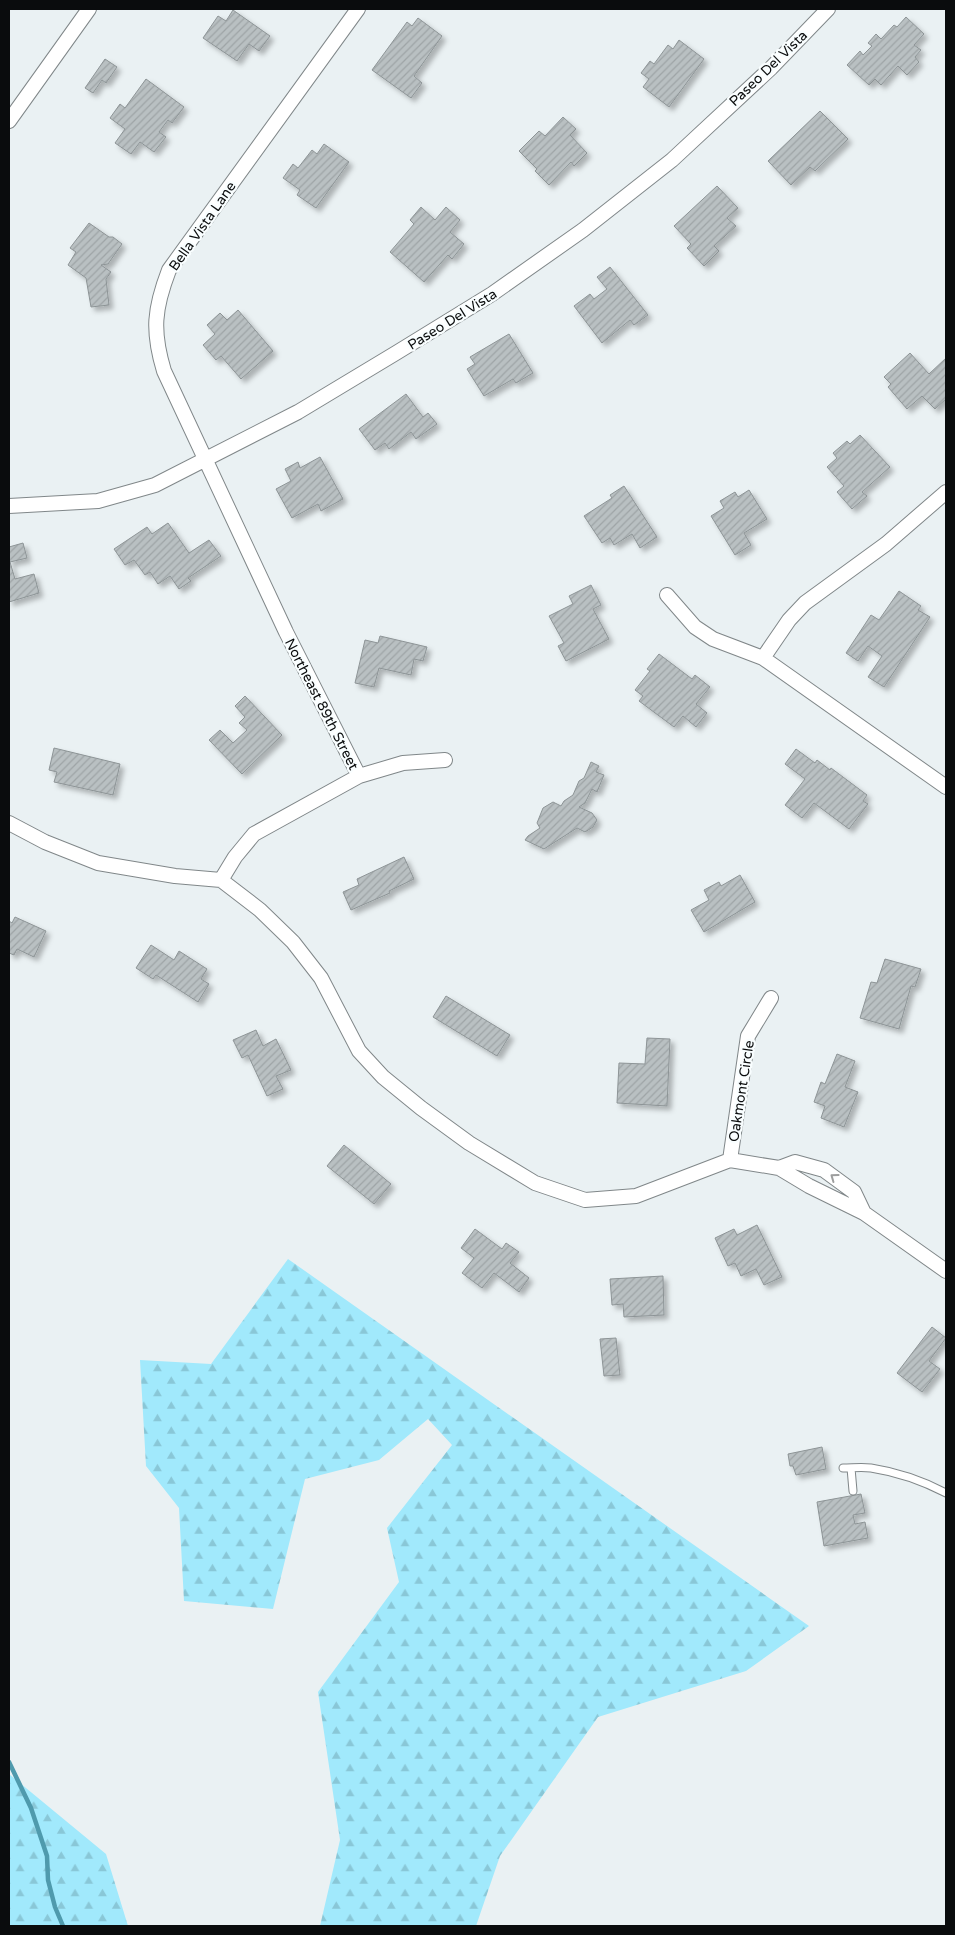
<svg xmlns="http://www.w3.org/2000/svg" width="955" height="1935" font-family="'Varela Round',sans-serif">
	<style>
		.forest { fill: url(#forest-firs) }
		.lines { fill: none; stroke-linecap: round; stroke-linejoin: round }
		.stream { stroke: #4f9aad; stroke-width: 4.5 }
		.building { fill: url(#building-hatch); stroke: #8d9496; filter: url(#shadow) }
		.service-casing { stroke: #808789; stroke-width: 9 }
		.minor-casing { stroke: #808789; stroke-width: 16 }
		.service { stroke: #fff; stroke-width: 7 }
		.minor { stroke: #fff; stroke-width: 14 }
		.oneway { stroke: #9d9e9e }
		.labels { text-anchor: middle; stroke-width: 4.5; stroke-linejoin: round; paint-order: stroke }
		.street-label { font-size: 14px; fill: #0a0c0d; stroke: #f9feff }
	</style>
	<defs>
		<pattern id="forest-firs" width="22" height="20" patternUnits="userSpaceOnUse" patternTransform="scale(1.25)"><rect width="22" height="20" fill="#a1e9fc"/><path d="M5 1l3.5 6h-7zM16 11l3.5 6h-7z" fill="#89c7d7"/></pattern>
		<pattern id="building-hatch" width="6" height="6" patternUnits="userSpaceOnUse" patternTransform="scale(1.25)"><rect width="6" height="6" fill="#b9c0c2"/><path d="M-1 1l2-2M0 6l6-6M5 7l2-2" fill="none" stroke="#9ea4a6"/></pattern>
		<filter id="shadow"><feDropShadow dx="4" dy="4" stdDeviation="2.5" flood-color="#0004"/></filter>
	</defs>
	<rect width="100%" height="100%" fill="#eaf1f3"/>
	<!-- forest -->
	<path class="forest" d="M288,1259L809,1626L746,1671L598,1717L500,1856L476,1926H320L340,1840L318,1692L399,1582L387,1528L452,1445L428,1419L379,1460L305,1479L273,1609L184,1601L179,1508L146,1466L140,1360L211,1364Z
		M9,1774L106,1854L128,1926H9Z"/>
	<g class="lines">
		<!-- stream -->
		<path class="stream" d="M9,1762L31,1808L47,1856L48,1880L55,1907L63,1926"/>
	</g>
	<!-- building -->
	<path class="building" d="M233,10L270,36L259,51L249,44L237,61L203,38L218,16L226,21Z
		M906,17L924,34L914,45L921,50L915,57L919,62L907,75L898,66L881,85L875,79L869,85L847,65L860,51L863,55L872,46L868,43L876,34L881,39L894,25L897,27Z
		M418,18L442,36L414,76L422,83L411,98L372,70L407,22L412,26Z
		M679,40L704,59L669,107L643,87L649,79L641,73L650,61L654,64L668,45L673,49Z
		M105,59L117,67L106,83L102,80L93,93L85,88Z
		M146,79L184,107L172,123L168,120L159,132L166,137L154,152L140,142L131,154L115,143L125,129L110,118L120,104L125,108Z
		M820,111L848,139L815,171L810,167L791,185L768,161Z
		M563,117L576,129L570,135L587,153L574,166L571,162L549,185L535,171L537,169L519,151L539,131L545,136Z
		M324,144L349,162L316,208L297,195L300,190L283,178L293,164L298,168L312,150L317,154Z
		M717,186L738,208L727,218L736,226L714,246L719,251L704,266L687,248L691,244L674,226Z
		M421,207L435,220L446,207L460,220L450,232L464,244L452,259L448,255L424,282L390,252L414,224L410,220Z
		M89,223L109,237H113L122,244L108,264L101,265L111,272L106,279L109,305L91,307L86,278L68,265L76,252L70,248Z
		M610,267L648,315L634,325L630,320L602,343L574,306L590,294L594,299L607,289L597,277Z
		M238,310L273,351L241,379L221,356L216,360L203,345L215,334L207,325L220,313L227,320Z
		M509,334L533,373L516,383L513,379L484,396L467,369L475,364L470,357Z
		M910,353L929,374L946,358V399L935,409L922,396L907,409L888,387L891,384L884,377Z
		M406,394L423,417L428,413L437,424L416,439L411,432L389,449L385,443L375,450L359,429Z
		M860,435L890,467L862,492L867,496L852,509L837,492L844,486L827,467L837,458L833,453L847,441L850,444Z
		M320,457L343,499L321,511L318,504L292,518L276,489L291,481L285,469L298,462L300,468Z
		M624,486L657,537L640,548L632,534L614,545L610,538L602,543L584,516L612,498L610,495Z
		M749,490L767,519L744,533L751,545L735,555L711,516L724,508L720,501L735,492L738,497Z
		M168,523L189,553L209,540L221,556L188,578L191,581L179,589L170,576L158,584L150,572L145,575L134,560L125,565L114,549L147,527L152,534Z
		M23,543L27,558L10,562L15,579L34,574L39,593L9,602V547Z
		M591,585L601,605L593,609L609,639L566,661L558,646L564,643L549,616L573,604L569,596Z
		M899,591L921,606L918,610L930,617L884,687L868,677L882,656L868,646L858,661L846,653L871,615L879,620Z
		M380,636L427,647L423,661L414,659L411,675L379,668L374,687L355,683L365,640L378,643Z
		M659,654L692,679L695,675L710,687L696,704L707,713L696,727L683,716L674,727L639,701L643,696L635,690L650,671L647,669Z
		M245,696L282,735L242,774L209,740L220,730L233,743L247,730L239,723L245,717L235,706Z
		M54,748L120,764L113,795L54,782L57,772L49,770Z
		M796,749L815,763L817,760L830,770L831,768L867,795L863,801L868,804L849,829L814,803L802,818L785,805L805,779L785,764Z
		M591,762L599,766L596,772L604,775L597,792L592,789L585,803L579,807L592,813L597,820L593,827L585,832L577,828L544,849L525,840L528,836L540,828L537,823L543,808L553,802L561,806L564,801L573,795L579,781L584,778Z
		M404,857L414,879L389,891L390,893L351,910L343,892L359,885L357,879Z
		M740,875L755,902L704,932L691,910L709,900L704,890L719,882L721,886Z
		M15,917L46,931L34,957L17,949L14,955L9,953V921L12,923Z
		M151,945L174,960L179,951L207,969L201,979L209,984L198,1002L156,975L153,979L136,968Z
		M885,959L921,969L915,987L911,986L899,1029L860,1018L871,982L877,983Z
		M446,996L510,1035L497,1056L433,1017Z
		M256,1030L263,1046L276,1039L291,1070L276,1076L283,1089L267,1096L248,1055L242,1058L233,1040Z
		M647,1038L670,1039L667,1106L617,1103L619,1063L645,1064Z
		M837,1054L855,1061L845,1087L858,1092L844,1127L821,1118L825,1106L814,1102L821,1082L825,1084Z
		M344,1145L391,1184L374,1204L327,1166Z
		M757,1225L782,1277L764,1285L756,1269L741,1276L735,1263L728,1266L715,1238L734,1229L737,1235Z
		M475,1229L502,1249L506,1243L519,1252L510,1263L529,1278L519,1292L494,1273L482,1288L462,1273L474,1258L461,1248Z
		M663,1276L664,1315L624,1317L623,1304L612,1305L610,1279Z
		M932,1327L946,1338L929,1361L940,1369L922,1392L897,1373Z
		M616,1338L620,1375L604,1376L600,1339Z
		M822,1447L826,1469L796,1475L793,1466H790L788,1454Z
		M861,1494L865,1513L853,1515L855,1524L865,1522L868,1538L824,1546L817,1502Z"/>
	<g class="lines">
		<defs>
			<path id="service" d="M843,1468C852,1468 862,1467 871,1468C897,1472 923,1481 946,1493
				M851,1468L853,1491"/>
			<path id="minor" d="M358,9L169,270C154,309 152,331 164,371L286,632L359,776
				M9,121L89,9
				M9,506L98,501L155,485L298,412L396,353L492,294L583,230L672,160L771,68L828,9
				M667,595L695,627L713,639L763,658L946,787
				M763,658L789,620L805,603L886,544L946,492
				M9,823L45,842L98,863L175,876L221,880L260,910L293,942L321,978L359,1051L383,1077L421,1108L469,1143L535,1183L585,1200L636,1196L730,1160L779,1168L809,1186L864,1213L946,1271
				M221,880L235,857L254,834L359,776L403,763L445,760
				M730,1160L748,1036L771,998
				M779,1168L795,1162L824,1170L854,1192L864,1213"/>
		</defs>
		<!-- service casing -->
		<use href="#service" class="service-casing"/>
		<!-- minor casing -->
		<use href="#minor" class="minor-casing"/>
		<!-- service -->
		<use href="#service" class="service"/>
		<!-- minor -->
		<use href="#minor" class="minor"/>
	</g>
	<!-- one-way arrows -->
	<defs><path id="oneway-chevron" d="M-2-3.5L2.5 0L-2 3.5" fill="none" stroke-width="1.6" stroke-linecap="round" stroke-linejoin="round" transform="scale(1.25)"/></defs>
	<use class="oneway" href="#oneway-chevron" transform="translate(834 1177) rotate(-144)"/>
	<g class="labels">
		<!-- street labels -->
		<g class="street-label">
			<text transform="translate(768 68) rotate(-44)" y="5">Paseo Del Vista</text>
			<text transform="translate(202 226) rotate(-55)" y="5">Bella Vista Lane</text>
			<text transform="translate(452 319) rotate(-32)" y="5">Paseo Del Vista</text>
			<text transform="translate(322 704) rotate(63)" y="5">Northeast 89th Street</text>
			<text transform="translate(741 1091) rotate(-81)" y="5">Oakmont Circle</text>
		</g>
	</g>
	<!-- border -->
	<rect width="955" height="1935" fill="none" stroke="#0a0c0d" stroke-width="20"/>
</svg>
